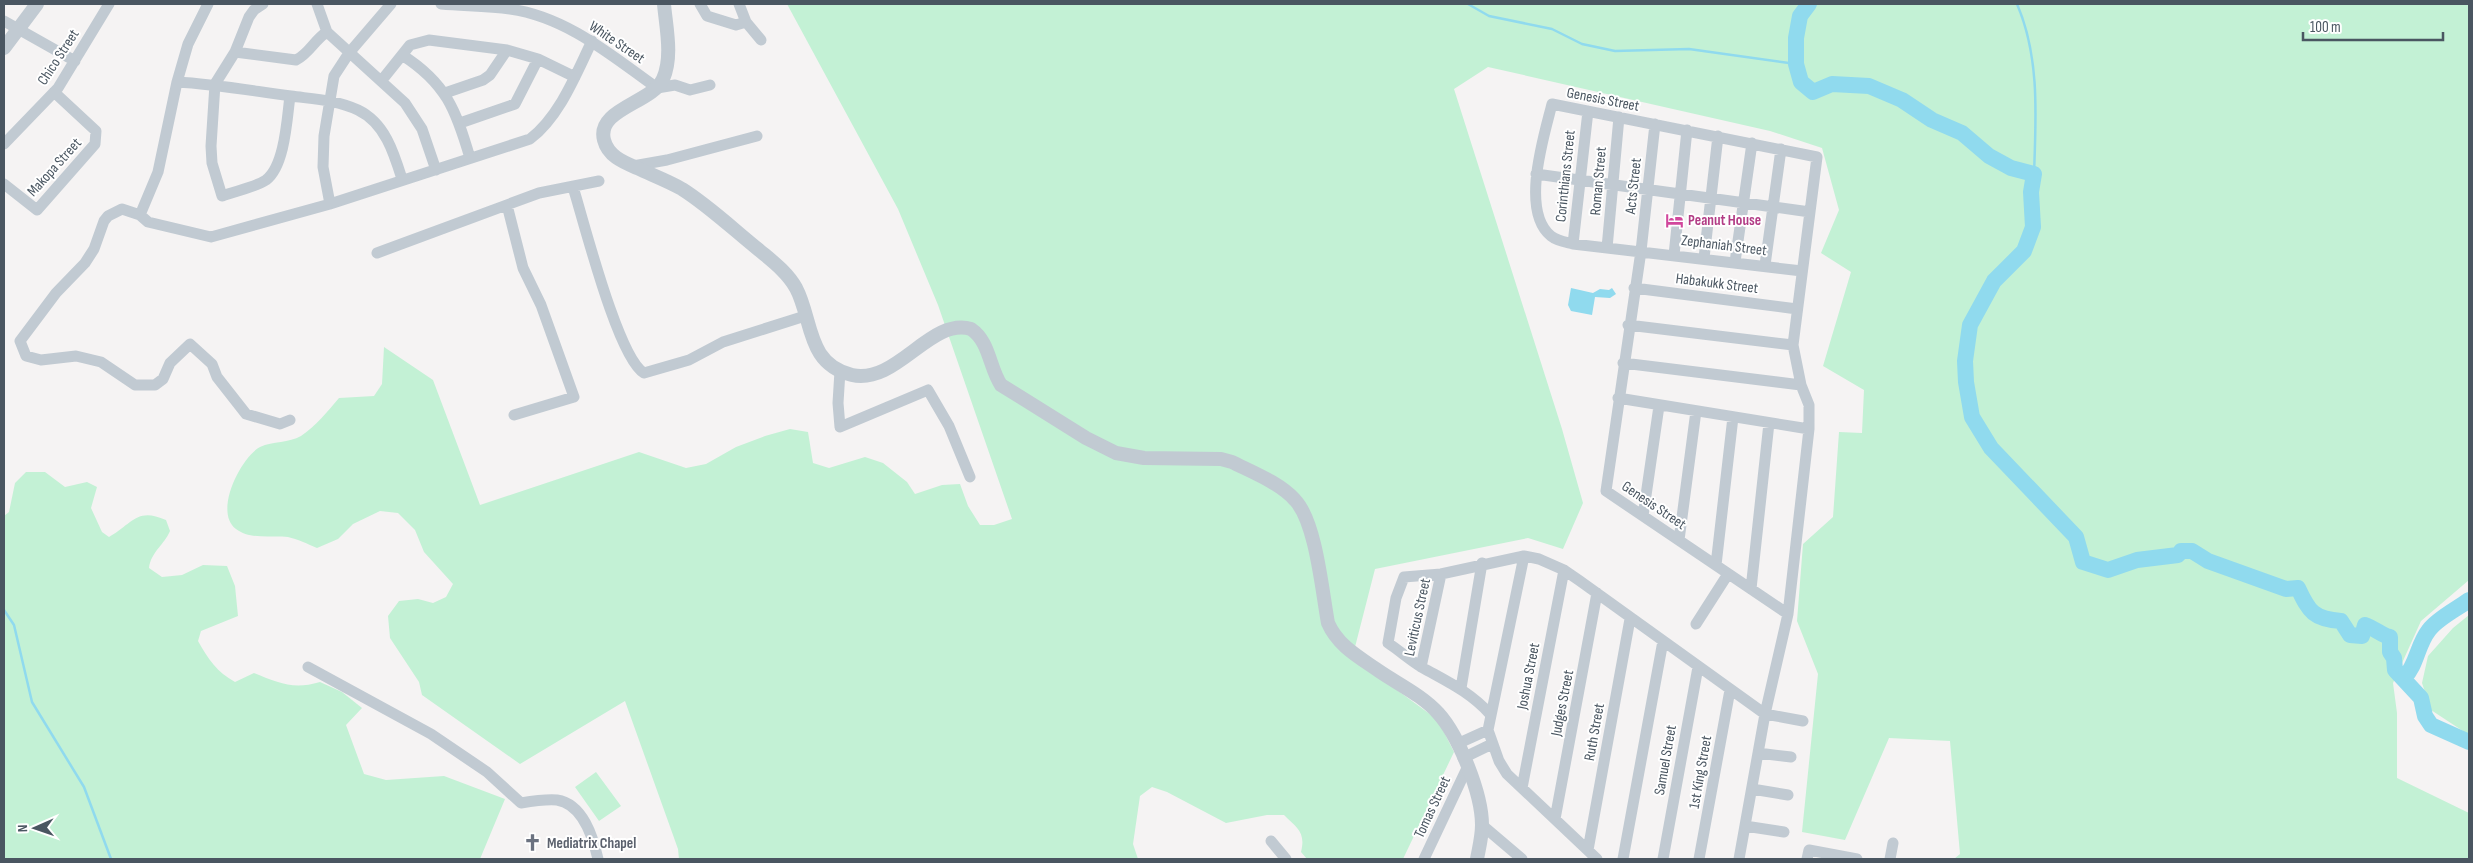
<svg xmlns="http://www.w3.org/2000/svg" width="2473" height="863" font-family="'Sofia Sans Condensed',sans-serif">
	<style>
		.green { fill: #c3f1d5 }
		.water { fill: #90daee }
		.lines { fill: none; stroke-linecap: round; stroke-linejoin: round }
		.stream { stroke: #90daee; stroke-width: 2.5 }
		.river { stroke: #90daee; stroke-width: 16 }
		.minor { stroke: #c1cad2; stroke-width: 11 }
		.tertiary { stroke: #c1cad2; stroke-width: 14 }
		.labels { text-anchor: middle; stroke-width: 4; stroke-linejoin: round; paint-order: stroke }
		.street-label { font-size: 15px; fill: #4a5661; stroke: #fff }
		.hotel-label { font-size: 15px; font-weight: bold; fill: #b23c85; stroke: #fff; text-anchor: start }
		.worship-label { font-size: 15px; font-weight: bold; fill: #5b616d; stroke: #fff; text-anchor: start }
	</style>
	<rect width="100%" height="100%" fill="#f5f3f3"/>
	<!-- green -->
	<path class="green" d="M787,4H2469V580L2421,621L2393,683L2397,713V778L2469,813V859H1954L1960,854L1950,741L1889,738L1845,840L1802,832L1818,674L1797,621L1803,544L1833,517L1839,432L1862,433L1864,390L1823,366L1851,272L1821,253L1839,210L1822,148L1770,131L1488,67L1454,89L1562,429L1583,503L1563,549L1528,538L1375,569L1355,647L1349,655L1438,720L1454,752L1403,859H1307L1301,852C1306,832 1297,828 1284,815H1267L1226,823L1167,792L1152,787L1140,796L1133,844L1138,859H679L678,849L625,701L520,764L422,695L419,682L390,638L388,616L399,601L418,599L433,603L446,597L453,584L424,552L415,530L398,513L380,511L353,524L338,539L317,548C308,544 297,539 288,537C272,535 250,540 236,529C213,512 241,457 260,447C273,441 289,443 301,436C316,426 327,412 339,398L374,396L382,384L384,347L433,380L480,505L639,452L686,468L706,464L736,447L765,436L790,429L808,432L813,463L829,468L865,457L883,463L907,482L915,494L942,485L960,484L968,506L980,525H994L1012,519L938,305L898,209Z
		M26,472H45L65,487L87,482L97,487L91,508L102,532L109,537C133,523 137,507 166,520L170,531C164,545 151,552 149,568L162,577L182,575L203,565L227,566L235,586L238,616L201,631L198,641C208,659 217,672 235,682L254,673C279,683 293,690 320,682L342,692L362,708L346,725L364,774L386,780L444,776L505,799L480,859H4V516L9,512L15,483Z
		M2469,615V735L2431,710L2422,683L2428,656L2453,628Z
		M596,772L621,806L599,821L575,787Z"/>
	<!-- water -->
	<path class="water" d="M1571,288L1593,293L1600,289L1609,290L1612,288L1616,294L1610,298L1595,297L1592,315L1571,311L1568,305Z"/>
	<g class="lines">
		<!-- stream -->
		<path class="stream" d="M1468,4L1489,16L1552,29L1582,44L1615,51L1689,49L1796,64
			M2017,4C2040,57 2036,117 2034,174
			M4,610L14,625L32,702L84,787L111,859"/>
		<!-- river -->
		<path class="river" d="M1809,4L1800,16L1796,38V64L1801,82L1813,92L1832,84L1869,86L1902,100L1932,120L1962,133L1989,156L2011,168L2034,174L2031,192L2033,227L2024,251L1994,281L1970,325L1965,361L1966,382L1972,417L1991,448L2076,537L2083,562L2108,570L2137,560L2178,555L2181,551H2192L2208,561L2286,589L2298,588C2309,612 2314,619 2341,621L2350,635L2362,636L2365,625C2374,628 2383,636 2390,637V652L2394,658L2395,670L2421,698L2425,716L2431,725L2469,742
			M2404,678C2417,665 2417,645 2429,630C2438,618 2457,609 2469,600"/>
		<!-- minor -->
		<path class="minor" d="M208,4L188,44L177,82L158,172L140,215L148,222L211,237L330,204L530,139C560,116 576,74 592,41
			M263,4L254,10L249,17L235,52L215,84L211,146L212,163L222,196C235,191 254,188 266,180C285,166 287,118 290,96
			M317,4L327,32L405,103L422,129L436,170
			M441,4C464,6 487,6 510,9C567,17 612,56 657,88L675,85L690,90L710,85
			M700,4L707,16L736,25L746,22
			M739,4L746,22L761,40
			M4,21L75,61
			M235,52L296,60C309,54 315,39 327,32
			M402,55C446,83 456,110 470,158
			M382,80L410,45L429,40L507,50L538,59L575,77
			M177,82C215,84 253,91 291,96C313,99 337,100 358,110C385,123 394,153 402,179
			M445,93L483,80L490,75L507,50
			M460,123L515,104L538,59
			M1655,124L1641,251L1606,491L1788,614
			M4,144L58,88L109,4
			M633,166L667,160L757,136
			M1536,174L1810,212
			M4,184L37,210L95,144L96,131L54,92
			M573,187C584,222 618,358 644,373L689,360L723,342L805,316
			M330,204L323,167L324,136L334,76L349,53L391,4
			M507,205L523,268L541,305L574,397L514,415
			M140,215L122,209L108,216L104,221L94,249L85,263L56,293L20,341L26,356L41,360L76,356L101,362L135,385H155L163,379L170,363L190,344L212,364L217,377L246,414L280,424L290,420
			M1573,244L1588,111
			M1607,248L1619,117
			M377,253L539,193L599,181
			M1674,255L1687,130
			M1704,258L1718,136
			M1735,262L1752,143
			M1765,265L1781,149
			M1634,288L1797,309
			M1628,325L1793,345
			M1623,363L1801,385
			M840,371L838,403L840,427L928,390L949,426L970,477
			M1618,398L1809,429
			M1643,516L1659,406
			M1679,540L1696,411
			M1524,556L1488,730L1499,761L1507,774L1597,859
			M1716,565L1733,417
			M1751,589L1769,423
			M1696,624L1728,574
			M308,667L431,734L487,772L521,803C533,801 546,799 557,800C583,804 593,837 598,859
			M1421,667L1441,574
			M1461,688L1482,563
			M1490,714C1470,692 1448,682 1423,668C1411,661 1400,651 1388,643L1396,598L1404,577L1441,574L1524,556L1539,559L1564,570L1580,581L1765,714L1803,721
			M1457,744L1488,730
			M1758,753L1791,757
			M1463,758L1492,744
			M1522,788L1564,570
			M1752,789L1788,795
			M1555,819L1597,593
			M1482,825L1522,859
			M1745,826L1784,832
			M1271,841L1286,859
			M1588,850L1630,619
			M1424,859L1467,768
			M1623,859L1663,641
			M1663,859L1698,667
			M1699,859L1730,690
			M1739,859L1765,714L1788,614L1809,429V405L1801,385L1793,345L1817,157L1552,104C1544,136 1520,211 1551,236C1557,241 1565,242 1573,244L1802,271
			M1807,859L1809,850L1857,859
			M1890,859L1893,843"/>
		<!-- tertiary -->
		<path class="tertiary" d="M664,4C666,27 673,57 663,79C652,103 596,109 604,140C608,156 623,162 637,168C652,175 668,181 682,189C709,206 734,230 759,250C772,261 787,272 796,288C813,320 806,364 852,375C897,385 930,317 971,329C990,342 989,367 1001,385L1086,438L1116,453L1144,458L1221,459L1232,462C1252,472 1280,483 1295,500C1316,522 1322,591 1328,623C1338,646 1359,657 1379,671C1398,684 1423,696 1438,713C1459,736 1482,794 1482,825C1482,837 1479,848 1477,859
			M4,48L37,4"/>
	</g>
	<!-- icons -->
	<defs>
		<symbol id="hotel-bare" viewBox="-9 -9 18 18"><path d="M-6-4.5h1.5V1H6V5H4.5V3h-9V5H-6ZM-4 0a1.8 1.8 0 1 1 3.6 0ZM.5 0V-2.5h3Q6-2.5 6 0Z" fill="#d1479c" stroke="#fff" stroke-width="2.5" paint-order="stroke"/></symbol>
		<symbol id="church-bare" viewBox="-9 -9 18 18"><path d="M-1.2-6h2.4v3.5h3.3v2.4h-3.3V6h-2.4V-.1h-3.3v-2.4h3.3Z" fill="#6b7280" stroke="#fff" stroke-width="2.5" paint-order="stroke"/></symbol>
	</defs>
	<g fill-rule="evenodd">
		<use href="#hotel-bare" x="1662" y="208" width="25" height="25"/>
		<use href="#church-bare" x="520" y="830" width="25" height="25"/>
	</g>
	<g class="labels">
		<!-- street labels -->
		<g class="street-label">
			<text transform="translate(617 42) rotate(34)" y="5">White Street</text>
			<text transform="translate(58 57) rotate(-57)" y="5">Chico Street</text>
			<text transform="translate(1603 99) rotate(11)" y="5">Genesis Street</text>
			<text transform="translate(54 167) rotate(-48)" y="5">Makopa Street</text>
			<text transform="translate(1565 176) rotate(-84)" y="5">Corinthians Street</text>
			<text transform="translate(1598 181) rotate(-85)" y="5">Roman Street</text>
			<text transform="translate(1633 186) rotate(-84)" y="5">Acts Street</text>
			<text transform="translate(1724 245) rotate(7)" y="5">Zephaniah Street</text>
			<text transform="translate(1717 283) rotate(7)" y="5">Habakukk Street</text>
			<text transform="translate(1654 505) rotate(34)" y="5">Genesis Street</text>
			<text transform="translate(1417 617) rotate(-78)" y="5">Leviticus Street</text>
			<text transform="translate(1528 676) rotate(-79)" y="5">Joshua Street</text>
			<text transform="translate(1562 703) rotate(-79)" y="5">Judges Street</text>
			<text transform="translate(1594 732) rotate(-80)" y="5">Ruth Street</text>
			<text transform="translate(1665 760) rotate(-80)" y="5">Samuel Street</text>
			<text transform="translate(1700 772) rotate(-80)" y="5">1st King Street</text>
			<text transform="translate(1432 807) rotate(-65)" y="5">Tomas Street</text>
		</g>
		<!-- hotel labels -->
		<g class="hotel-label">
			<text x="1688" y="225">Peanut House</text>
		</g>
		<!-- worship labels -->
		<g class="worship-label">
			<text x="547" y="848">Mediatrix Chapel</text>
		</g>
	</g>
	<!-- border -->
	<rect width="2473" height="863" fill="none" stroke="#4a5661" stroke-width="10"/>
	<!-- north arrow -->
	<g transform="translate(35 828) rotate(268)" stroke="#ffffff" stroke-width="4" paint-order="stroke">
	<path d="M0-4L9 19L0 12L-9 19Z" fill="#4a5661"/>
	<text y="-8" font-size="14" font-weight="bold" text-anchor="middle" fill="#4a5661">N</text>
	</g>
	<!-- scale -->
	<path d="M2303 32v8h140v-8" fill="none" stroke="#4a5661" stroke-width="2.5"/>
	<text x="2310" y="32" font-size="15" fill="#4a5661" stroke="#ffffff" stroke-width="4" paint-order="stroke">100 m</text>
</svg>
